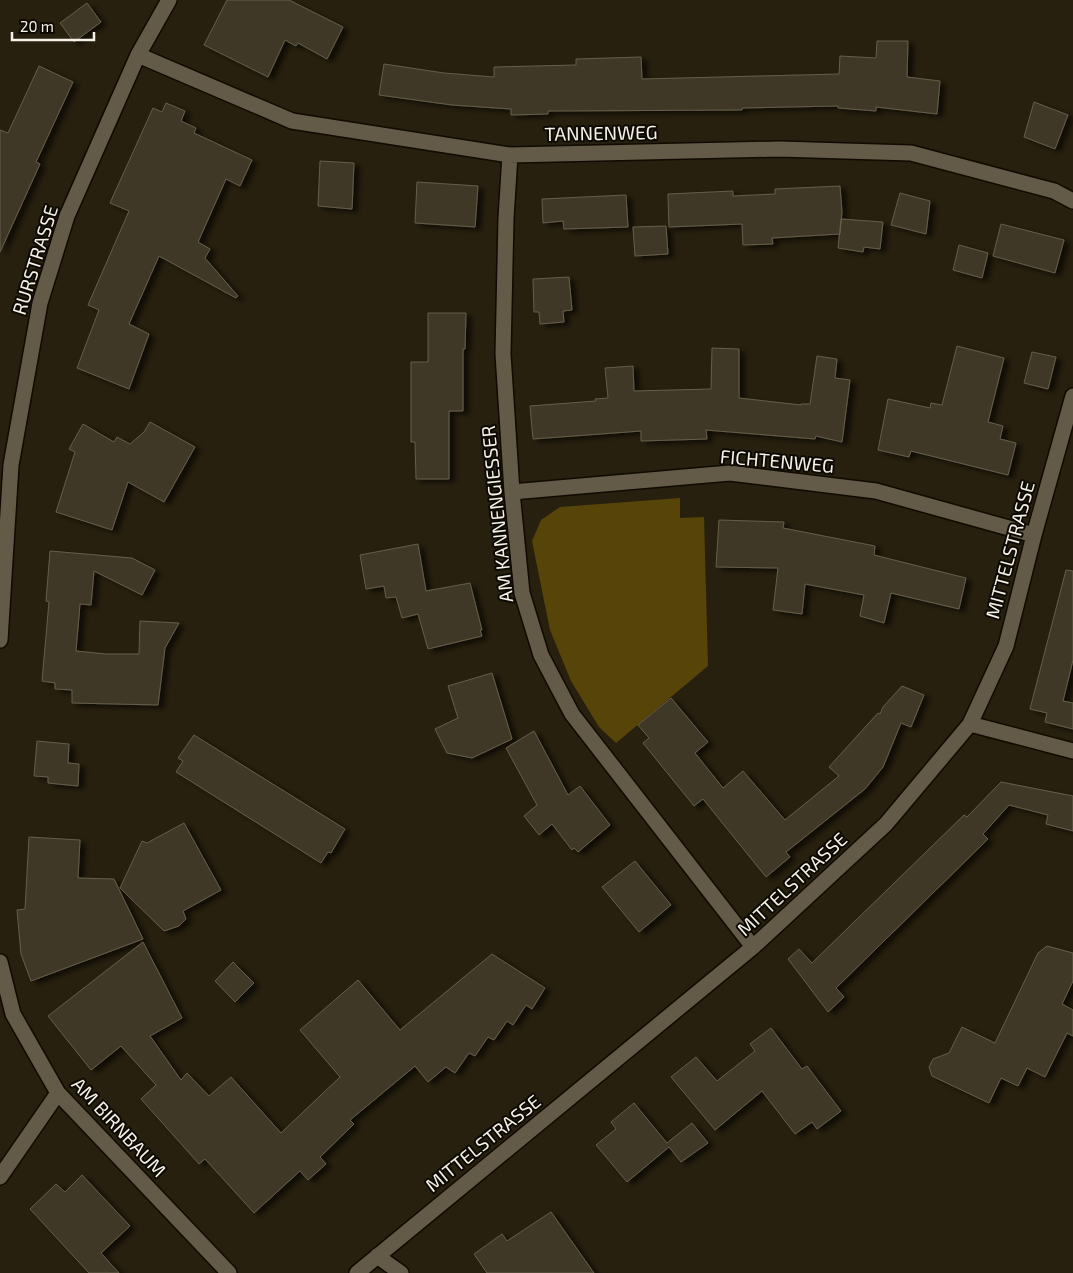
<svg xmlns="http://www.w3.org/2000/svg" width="1073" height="1273" font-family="'Exo 2',sans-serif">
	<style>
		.park { fill: #574408 }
		.building { fill: #3f3825; stroke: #655e4a; filter: url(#shadow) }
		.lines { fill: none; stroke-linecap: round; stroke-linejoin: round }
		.street-casing { stroke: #100a00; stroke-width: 18 }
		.street { stroke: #635b48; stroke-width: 15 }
		.labels { text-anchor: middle; stroke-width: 4; stroke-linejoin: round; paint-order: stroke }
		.street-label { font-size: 19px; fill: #f6f2e7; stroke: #0d0a04 }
	</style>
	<defs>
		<filter id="shadow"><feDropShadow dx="5.5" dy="3" stdDeviation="2.5" flood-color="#0009"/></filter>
	</defs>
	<rect width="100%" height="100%" fill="#27200e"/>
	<!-- park -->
	<path class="park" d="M680,498V518L704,517L708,666L616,743L599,727L571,681L550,630L532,541L541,520L560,507Z"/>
	<!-- building -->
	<path class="building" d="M227,0H289L343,27L327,59L298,43L296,46L285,40L268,77L204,45Z
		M87,3L101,22L74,42L60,23Z
		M877,41H908L907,77L940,81L937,114L876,107V111L838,108V106L742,108V110L548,111V114L511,115V109L452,105L379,95L384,64L444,73L494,77V67L576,65V59L641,57L642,79L839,74L840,56L876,58Z
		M39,66L73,82L36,162L40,164L0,252V130L8,133Z
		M1034,102L1068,115L1055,149L1024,137Z
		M166,103L185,111L181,121L196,128L194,133L252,160L240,186L226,179L198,242L210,249L205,258L238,296L236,298L159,256L129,324L149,334L129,389L77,368L99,310L88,305L129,211L110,203L153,108L162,112Z
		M320,161L354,163L352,209L318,206Z
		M417,182L478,186L475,227L415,223Z
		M840,186L842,212L840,234L772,238L773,244L743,245L742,224L669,227L668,194L733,191V196L775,194V189Z
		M900,193L930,201L926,234L891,225Z
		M626,195L628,227L564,229L563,221L543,223L542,199Z
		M841,219L883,222L880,249L864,247L863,252L838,248Z
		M1001,224L1064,240L1055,273L993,256Z
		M666,226L668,254L635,256L633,227Z
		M959,245L988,253L982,278L953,270Z
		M569,277L572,310L563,311L564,322L540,324L539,312H534L533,279Z
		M428,313H466L465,349H463V411H449V479H416L415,442H411V362H428Z
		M957,346L1004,358L988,422L1003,426L1000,439L1016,443L1008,475L911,451L909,457L878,450L888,399L930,408L931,403L942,405Z
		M712,348L739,349V398L801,405V404H810L817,356L837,359L835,378L850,380L842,442L816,436L815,439L706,430L707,439L641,441V431L533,439L530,406L596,401L595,399L608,398L605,368L633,366L634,391L711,389Z
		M1032,352L1056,357L1048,389L1024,383Z
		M150,422L195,447L164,502L128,482L112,530L56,512L75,452L69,449L83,424L114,442L117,437L130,444L144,432Z
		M719,520L784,522L783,528L875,546L874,555L966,578L959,609L891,593L884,623L860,616L864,595L805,584L802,614L773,610L778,568L716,567Z
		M418,544L426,591L470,583L482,630H480L482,636L428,649L418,614L402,618L396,597L386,598L384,586L366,589L360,555Z
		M50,551L132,558L155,570L142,595L94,571L91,605L80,604L76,651L106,654H139L140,621L179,623L165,648L158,705L72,703V690L55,689V683L42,681L49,602L46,601Z
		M1066,570L1073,571V660L1063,701L1073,703V729L1045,722L1047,713L1030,709Z
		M492,673L512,739L472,758L447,753L435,729L458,718L448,686Z
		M902,686L924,695L911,727L901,723L883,767L865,789L786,852L790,857L766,877L703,799L694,806L643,743L649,738L638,725L671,698L708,742L695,753L723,788L743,771L785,820L839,776L829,767L878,713L880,714L883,707Z
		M534,731L568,795L580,786L610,825L578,852L574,848L572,850L552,824L539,835L524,816L537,805L506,748Z
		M194,735L345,829L331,853L328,852L321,863L176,772L183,761L178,758Z
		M37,741L69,744L68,763L79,764L78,786L48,783V777L34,776Z
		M1001,782L1073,796V831L1046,824L1048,815L1009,805L983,834L988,839L836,988L844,997L828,1012L788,959L799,949L812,963L964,815L967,817Z
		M184,823L221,890L183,911L186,919L179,926L164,931L120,888L142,841L147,843Z
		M29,837L80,840L78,878L114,879L143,939L31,981L21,954L17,910L25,909Z
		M635,861L671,905L639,932L602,887Z
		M143,942L182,1018L150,1036L181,1080L187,1073L209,1096L231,1077L281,1133L340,1077L300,1030L358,980L400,1030L492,954L545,988L532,1009L526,1005L513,1025L507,1021L494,1040L488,1037L475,1056L469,1053L455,1073L446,1067L428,1082L415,1066L350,1120L354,1124L320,1157L326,1164L308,1180L300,1171L254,1213L205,1159L199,1164L141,1099L156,1085L121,1046L91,1070L48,1016Z
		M1047,946L1073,953V981L1062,1004L1073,1010V1036L1067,1033L1045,1077L1027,1068L1018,1086L1001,1078L989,1103L932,1076L929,1067L933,1059L949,1053L962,1027L995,1043L1038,953Z
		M233,962L254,983L235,1002L215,981Z
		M771,1028L802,1069L807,1066L841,1111L817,1129L812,1122L795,1134L762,1091L715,1130L671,1077L696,1057L717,1081L755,1051L750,1044Z
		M634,1103L667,1143L692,1123L708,1143L681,1162L669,1147L627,1182L596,1145L616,1129L611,1122Z
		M82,1175L130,1226L101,1253L119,1273H89L30,1209L56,1184L65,1192Z
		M551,1212L594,1273H487L474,1254L502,1234L507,1241Z"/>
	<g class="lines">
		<defs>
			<path id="street" d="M138,55L292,121L510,155L779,149L911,153L1054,191L1073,201
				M510,155L506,218L503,354L512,492L522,593L541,655L572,714L753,947
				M512,492L730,473L876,491L1034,535
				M0,640L11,465L40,303L67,216L138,55L169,0
				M970,724L1073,751
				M0,962L13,1014L58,1093L229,1273
				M0,1177L58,1093
				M377,1256L401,1273
				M357,1273L753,947L886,824L970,724L1006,646L1034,535L1073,396"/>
		</defs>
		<!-- street casing -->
		<use href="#street" class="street-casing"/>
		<!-- street -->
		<use href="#street" class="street"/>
	</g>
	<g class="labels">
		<!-- street labels -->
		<g class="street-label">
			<text transform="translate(601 133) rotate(-1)" y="7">TANNENWEG</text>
			<text transform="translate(35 260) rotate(-73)" y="7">RURSTRASSE</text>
			<text transform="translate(777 461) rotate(5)" y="7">FICHTENWEG</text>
			<text transform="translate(497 514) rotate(-96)" y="7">AM KANNENGIESSER</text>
			<text transform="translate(1010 550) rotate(-75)" y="7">MITTELSTRASSE</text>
			<text transform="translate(792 884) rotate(-43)" y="7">MITTELSTRASSE</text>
			<text transform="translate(119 1127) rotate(47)" y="7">AM BIRNBAUM</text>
			<text transform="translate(483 1143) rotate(-39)" y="7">MITTELSTRASSE</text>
		</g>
	</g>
	<!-- scale -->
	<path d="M12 32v8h82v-8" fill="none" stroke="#f6f2e7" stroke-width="2.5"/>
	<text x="20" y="32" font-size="15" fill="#f6f2e7" stroke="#0d0a04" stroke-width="4" paint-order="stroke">20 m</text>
</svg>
